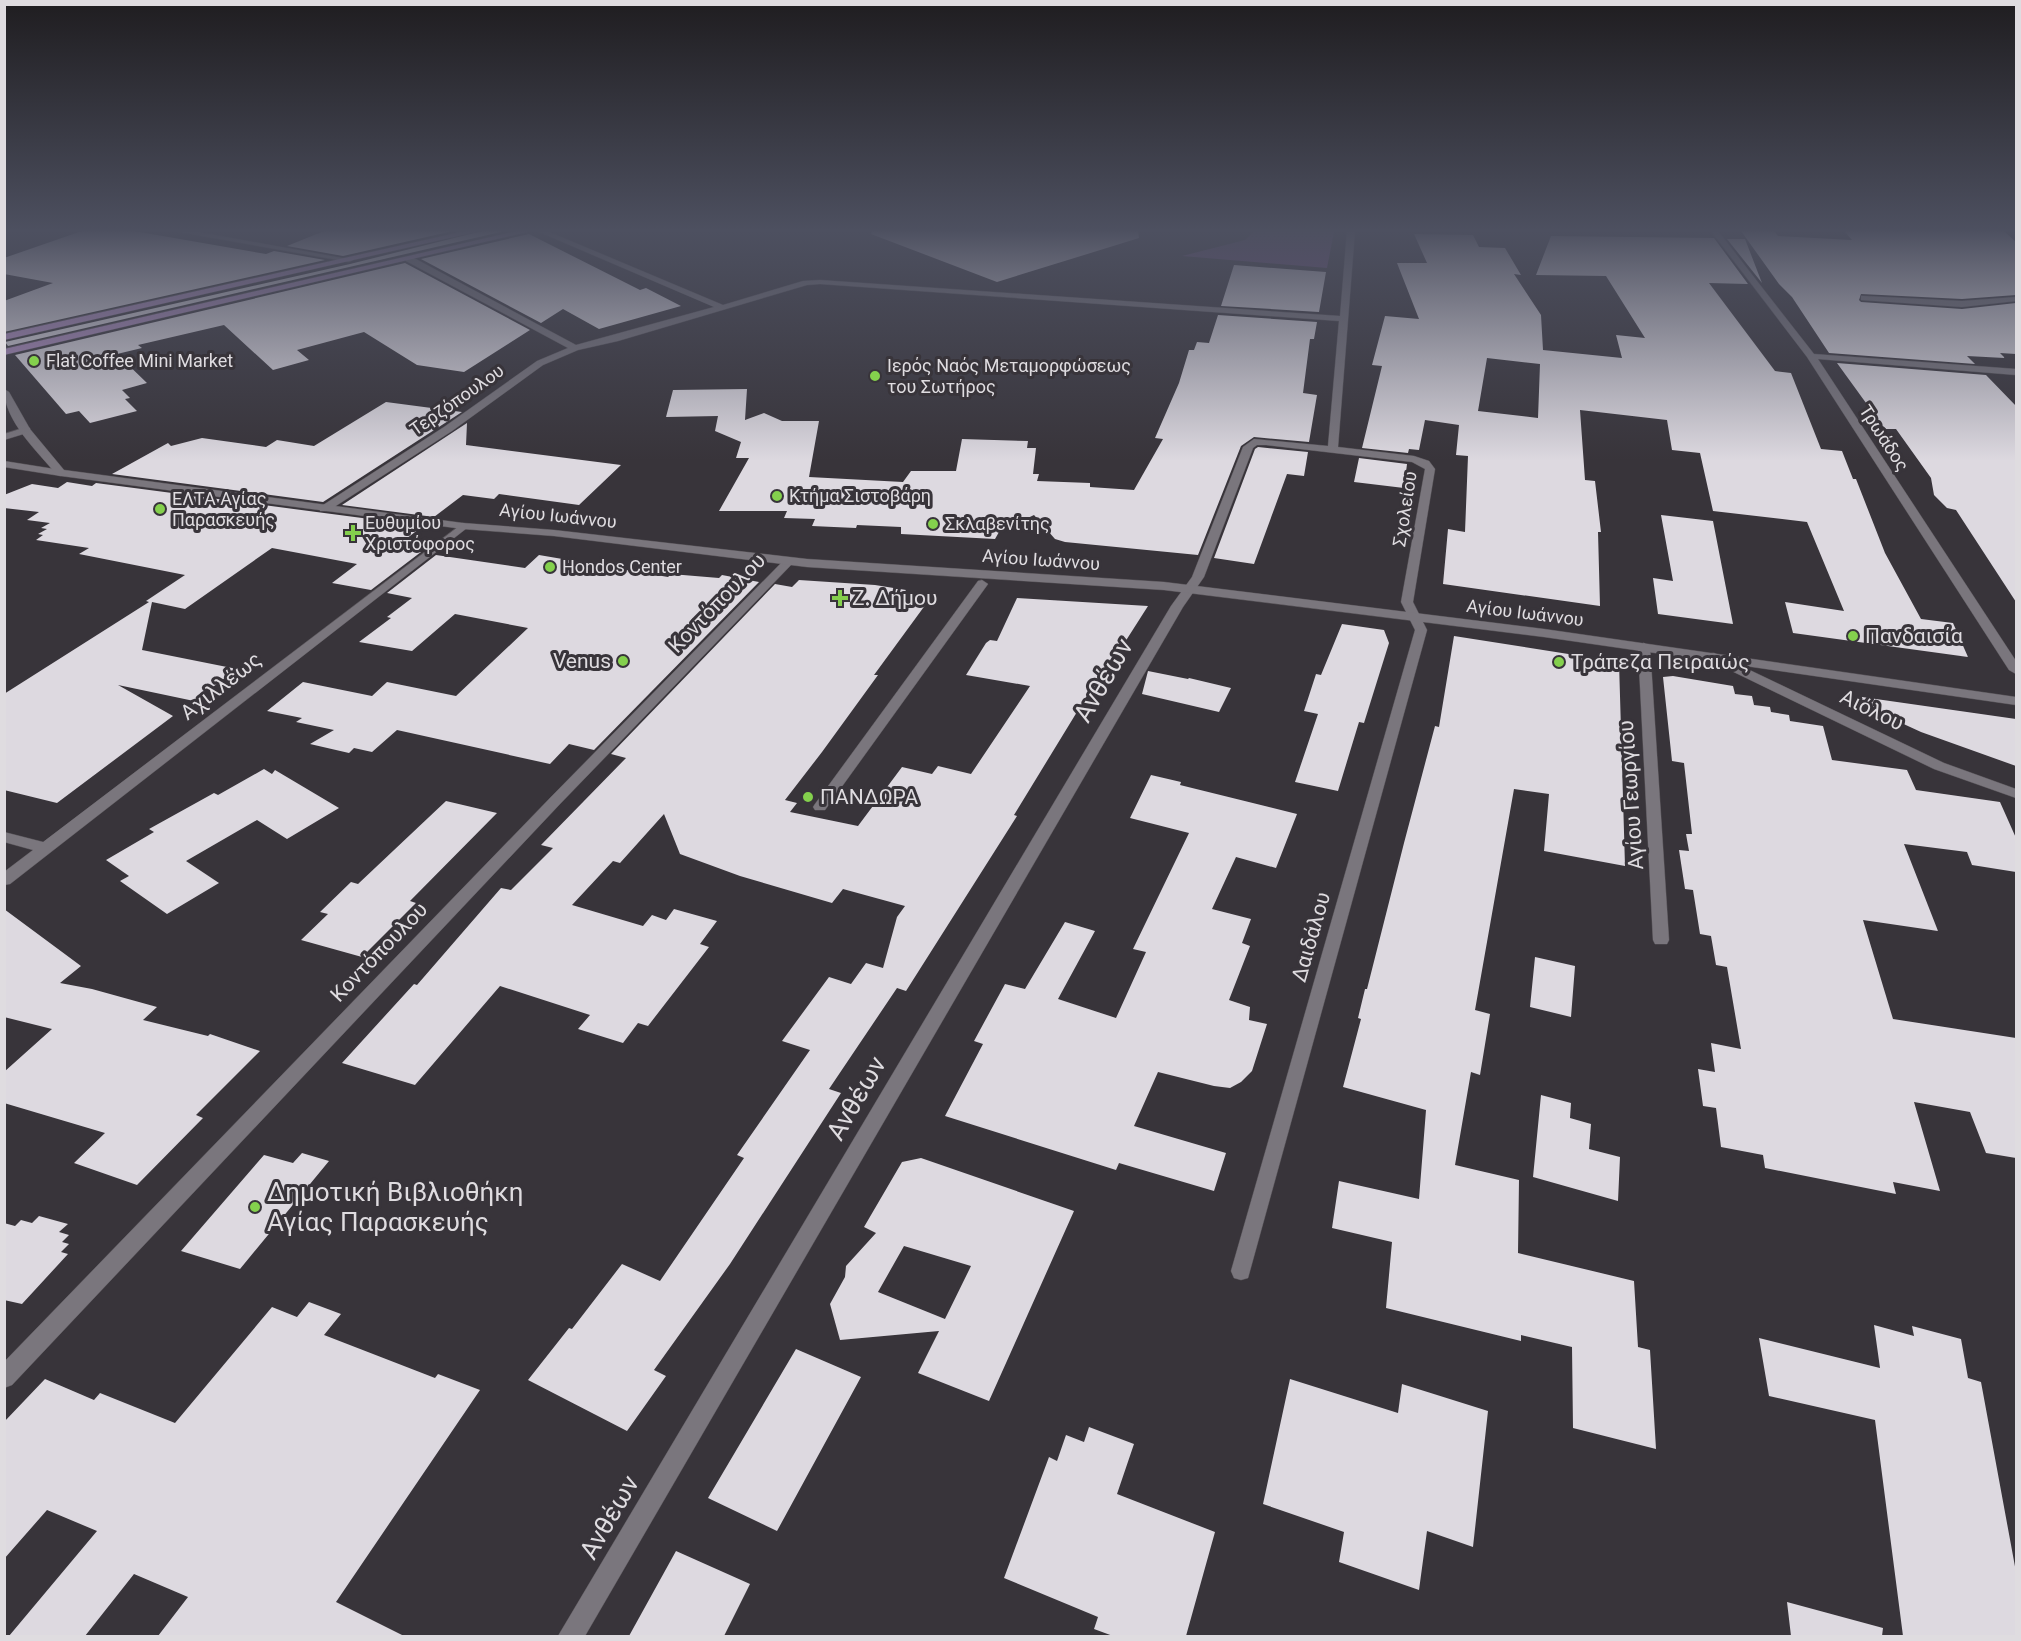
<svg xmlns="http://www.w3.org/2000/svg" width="2021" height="1641" font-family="Roboto,sans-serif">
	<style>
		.forest { fill: #704c81 }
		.building { fill: #ddd9e0; fill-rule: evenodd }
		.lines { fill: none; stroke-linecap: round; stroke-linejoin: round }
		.pedestrian-casing { stroke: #555156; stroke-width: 1 }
		.minor-casing { stroke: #555156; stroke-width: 1 }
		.tertiary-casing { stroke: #555156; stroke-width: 1 }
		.primary-casing { stroke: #555156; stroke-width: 1 }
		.pedestrian { fill: #7a767d; fill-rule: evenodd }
		.minor { fill: #7a767d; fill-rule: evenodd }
		.tertiary { fill: #7a767d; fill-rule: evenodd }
		.primary { fill: #af8dc0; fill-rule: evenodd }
		.poi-dot { fill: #84d04d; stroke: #38343a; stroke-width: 2 }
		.labels { text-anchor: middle; stroke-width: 6; stroke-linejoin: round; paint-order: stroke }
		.far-poi-label { font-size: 18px; fill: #dfdce0; stroke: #38343a; text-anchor: start }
		.far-street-label { font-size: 18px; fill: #dfdce0; stroke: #38343a }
		.poi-label { font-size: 21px; fill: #dfdce0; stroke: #38343a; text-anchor: start }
		.street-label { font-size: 21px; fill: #dfdce0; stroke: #38343a }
		.near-street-label { font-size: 26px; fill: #dfdce0; stroke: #38343a }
		.near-poi-label { font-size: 26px; fill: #dfdce0; stroke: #38343a; text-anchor: start }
	</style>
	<rect width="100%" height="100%" fill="#38343a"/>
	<!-- forest -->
	<path class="forest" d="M1254,231L1334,232L1327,268L1182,256L1245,240Z"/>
	<!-- building -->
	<path class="building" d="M82,231H134L266,254L274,251L325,260L4,332V301L53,283L4,274V258Z
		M324,231H453L343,256L287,246Z
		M482,231H505L8,346L5,342L350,264Z
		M872,231H1138L1139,238L997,282L871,234Z
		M1741,231H1774L1778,236L1852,240L1844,231H2004L2016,242V295L1962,299L1861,294L1859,300L1861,302L1962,309L2016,303V354L2000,353L2005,358L1967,356L1975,364L1829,353L1792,297L1779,284Z
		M529,234L640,290L646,288L681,306L599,329L563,309L541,323L421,259Z
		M1414,234L1473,235L1479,247L1505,248L1521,275L1514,274L1541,315L1543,350L1622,358L1616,335L1645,338L1606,276L1536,275L1551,236L1714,238L1748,284L1709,283L1775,371L1791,373L1821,449L1842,451L1853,479H1856L1885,553L1921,619L1953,623L1968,657L1793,633L1785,602L1844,611L1807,522L1713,511L1700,453L1672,450L1667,420L1580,410L1585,480L1595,481L1601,532H1598L1600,606L1443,584L1448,529L1465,532L1468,456L1456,455L1459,425L1425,420L1419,450L1409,449L1408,453L1362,448L1382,366L1372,365L1385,316L1419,319L1397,263H1427ZM1487,358L1540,364L1538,418L1478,411Z
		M1727,239H1745L1762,283Z
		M405,263L530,330L464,372L417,365L364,332L297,350L309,360L273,370L224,325L138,345L142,348L117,354L147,383L122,390L130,398L125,399L137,411L90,423L79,411L66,414L15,355Z
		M1234,265L1326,272L1319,312L1221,306Z
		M1218,315L1317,322L1314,339H1310L1303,393L1317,395L1309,442L1254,437L1241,446L1198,555L1065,542L1055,539L1034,515L999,532L995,539L901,534V527L857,525L856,528L812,526L815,519L784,518L787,511H719L749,458H736L741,442L715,431L718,416L666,417L673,390L747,389L745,420L764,413L782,421H819L809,477L903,482L911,471H956L962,439L1028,441L1027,448H1036L1033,474H1039L1037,481L1090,483V487L1134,490L1163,439L1155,438L1179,383L1189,350H1194L1197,342L1209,343Z
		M1837,363L1986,375L2016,406V602L1956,510L1947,508L1934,495L1931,478L1896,429H1886L1882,425Z
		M386,402L462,412L323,502L112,474L168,443L171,446L202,438L266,447L277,440L314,446Z
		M467,423L466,445L621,465L579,505L499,494L494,499L463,495L434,517L342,505Z
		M1258,447L1308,452L1304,476L1287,474L1254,564L1214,558L1255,449Z
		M1359,458L1407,464L1404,488L1354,482Z
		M67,482L92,486L96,483L423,526L394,548L421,552L371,590L332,583L357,564L272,548L185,609L152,602L142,650L237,669L194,701L118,685L173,716L57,803L4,790V694L149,602L146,601L185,575L79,554L89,548L36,540L43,535L38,534L47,529L41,528L50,523L27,520L39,512L4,508V495L32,484L58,488Z
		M1661,515L1713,521L1733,624L1658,614L1653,578L1673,581Z
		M436,555L525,568L539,555L668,577L671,574L719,578L722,575L759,582L594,750L569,744L550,764L397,730L372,752L354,748L349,753L310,744L334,730L296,722L302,718L267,711L303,682L372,696L387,682L456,696L528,628L455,614L412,651L359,642L391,618L387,617L412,598L387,593Z
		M799,580L875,585L906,590L899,599L926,604L874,675H878L822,752L785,800L797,803L790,812L858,826L902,767L932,774L938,766L971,774L1030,686L966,675L986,643L990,640L997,641L1017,598L1148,606L1095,689H1091L1014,815L1017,816L906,991L897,988L829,1089L841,1093L730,1264L654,1370L666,1376L627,1431L528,1380L569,1328L572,1329L622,1264L660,1281L744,1158L737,1155L810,1050L782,1041L829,977L851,984L866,963L883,968L897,917L905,906L843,889L832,903L740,876L680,854L664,814L620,863L613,861L572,905L643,926L652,915L666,920L674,909L717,921L700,944L709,947L648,1026L638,1023L623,1043L578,1029L590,1015L500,986L415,1085L342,1063L414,984L417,985L501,888L511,890L553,848L541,845L626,758L611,754L775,584L792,587Z
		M1342,624L1384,630L1389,643L1364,723L1359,722L1338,791L1295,782L1318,714L1304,711L1316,674L1321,675Z
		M1454,636L1619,662L1625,866L1544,851L1549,794L1514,789L1475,1010L1490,1014L1480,1075L1471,1072L1455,1165L1519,1180L1518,1253L1634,1281L1638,1347L1650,1350L1656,1449L1573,1428L1572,1347L1521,1335V1341L1386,1308L1392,1242L1332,1228L1339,1181L1419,1199L1426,1110L1343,1087L1361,1019L1358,1018L1365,989H1367L1404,843L1435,726L1439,727Z
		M1148,671L1188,679L1189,678L1231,688L1219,712L1142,694Z
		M1673,676L1733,686L1735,694L1752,696L1754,705L1770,707L1771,712L1789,715L1790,721L1823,726L1832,760L1907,770L1916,790L2000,802L2016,838V872L1972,865L1967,852L1904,844L1938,931L1863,920L1893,1019L2016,1038V1158L1986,1153L1970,1112L1914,1102L1940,1191L1893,1182L1896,1194L1765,1168L1763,1155L1721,1147L1716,1108L1703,1106L1698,1069L1715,1072L1711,1043L1741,1049L1727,967L1716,965L1711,936L1700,934L1693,890L1685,889L1679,850L1689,851L1686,834H1692L1684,763L1672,761L1663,677Z
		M1862,697L2016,719V766L1921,732L1860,704Z
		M264,769L272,774L275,770L339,808L287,839L257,820L186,861L219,883L167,914L120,881L129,876L106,860L154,832L149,829L214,793L218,795Z
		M1151,775L1181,782L1180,785L1297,814L1276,868L1236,857L1212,909L1251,919L1242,943L1250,946L1229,1000L1250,1007L1249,1020L1267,1024L1252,1071L1241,1082L1230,1088L1214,1086L1158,1072L1134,1126L1226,1153L1214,1191L1119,1163L1116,1170L945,1116L983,1044L974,1041L1005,984L1025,989L1065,922L1095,931L1058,999L1116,1018L1146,952L1133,949L1189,833L1130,818Z
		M446,801L497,813L410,901L416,903L362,957L301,940L328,914L320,912L351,882L358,884Z
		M4,909L81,966L60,983L92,989L157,1007L143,1020L208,1036L210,1034L260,1051L196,1115L203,1118L137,1185L74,1163L105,1133L4,1103V1072L52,1029L4,1017Z
		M1535,957L1575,966L1571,1017L1530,1007Z
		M1541,1095L1571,1103L1570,1118L1591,1124L1589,1149L1620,1157L1618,1201L1533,1177Z
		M302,1153L329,1161L240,1269L181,1251L264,1155L293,1163Z
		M921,1158L1074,1211L989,1401L918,1373L939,1331L840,1340L830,1304L845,1277L846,1266L876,1233L864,1227L902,1162ZM904,1246L971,1266L945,1319L878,1292Z
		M39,1216L68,1224L59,1232L69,1235L62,1242L69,1244L61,1252L68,1254L22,1304L4,1300V1223L15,1226L21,1220L32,1223Z
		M309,1302L341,1314L324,1335L435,1378L438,1374L480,1390L336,1602L404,1636H158L188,1597L134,1574L85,1636H9L97,1531L47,1510L4,1559V1422L45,1379L94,1400L100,1393L175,1423L272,1307L297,1317Z
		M1874,1325L1914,1336L1912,1326L1961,1339L1968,1378L1981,1382L2016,1572V1636H1903L1875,1420L1769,1396L1759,1338L1880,1368Z
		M796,1349L861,1377L777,1531L708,1498Z
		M1290,1379L1398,1413L1402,1384L1488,1411L1473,1547L1427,1531L1419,1590L1339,1562L1344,1532L1263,1504Z
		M1089,1427L1134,1444L1117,1494L1215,1532L1186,1636H1113L1094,1629L1098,1617L1004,1578L1049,1457L1057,1461L1066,1435L1084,1442Z
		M676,1551L750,1584L724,1636H629Z
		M1787,1602L1883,1628L1882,1636H1791Z"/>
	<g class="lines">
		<defs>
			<path id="pedestrian" d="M982,580L988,584L825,810H815L813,807L815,804L978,581Z"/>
			<path id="minor" d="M4,231H9L4,234Z
				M174,231H193L353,260L349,262Z
				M537,231H547L723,305L803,281L820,280L1340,316L1347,231H1355L1338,447L1414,456L1429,461L1435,469L1413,602L1427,630L1248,1278L1241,1280L1234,1278L1231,1271L1415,630L1401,602L1425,469L1412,462L1266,445H1257L1253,448L1204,577L1183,607L585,1636H558L1171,606L1192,577L1243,447L1254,439L1328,446L1339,321L820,284L807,285L618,341L578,350L543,365L452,431L328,511H320V507L444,427L537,361L568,348L406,261V257H412L576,345L714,307Z
				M1711,231H1718L1814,354L2016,369V375L1818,359L2016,661V674L2009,670L1807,357Z
				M1864,296L1962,301L2016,297V301L1962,307L1861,300V296Z
				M26,427L30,428V432L4,440V434Z
				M4,461L61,470L66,473L61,476L4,467Z
				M463,523L469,526L467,528L51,852L10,884L4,885V872L33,850L4,842V832L43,842Z
				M789,558L793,559V563L560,804L12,1385L4,1388V1362L550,798L785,559Z
				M1644,643L1650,647L1669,940L1667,944H1655L1653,940L1638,647Z
				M1714,653L1944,763L2016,789V798L1934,769L1709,660L1708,657L1709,654Z"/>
			<path id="tertiary" d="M4,389L9,392L30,429L64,470L463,523L554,530L807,559L1164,582L1544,629L2016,697V705L1544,637L1164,590L807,567L554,536L463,529L61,476L57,475C38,452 4,421 4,389Z"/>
			<path id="primary" d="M465,231H480L4,340V334Z
				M517,231H531L4,355V349Z"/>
		</defs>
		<!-- pedestrian casing -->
		<use href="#pedestrian" class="pedestrian-casing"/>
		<!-- minor casing -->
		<use href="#minor" class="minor-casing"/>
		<!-- tertiary casing -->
		<use href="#tertiary" class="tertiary-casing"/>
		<!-- primary casing -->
		<use href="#primary" class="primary-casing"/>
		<!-- pedestrian -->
		<use href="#pedestrian" class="pedestrian"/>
		<!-- minor -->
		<use href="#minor" class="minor"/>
		<!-- tertiary -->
		<use href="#tertiary" class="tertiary"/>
		<!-- primary -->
		<use href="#primary" class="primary"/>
	</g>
	<!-- sky -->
	<linearGradient id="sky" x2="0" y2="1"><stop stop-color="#1f1d20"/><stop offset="0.5" stop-color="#4d5060"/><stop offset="1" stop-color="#4d5060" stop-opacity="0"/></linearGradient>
	<rect width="2021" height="461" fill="url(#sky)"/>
	<!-- markers -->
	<g class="poi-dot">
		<circle cx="34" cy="361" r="6"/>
		<circle cx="875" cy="376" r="6"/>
		<circle cx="777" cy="496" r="6"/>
		<circle cx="160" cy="509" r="6"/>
		<circle cx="933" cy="524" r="6"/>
		<path d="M350 524h6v6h6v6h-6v6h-6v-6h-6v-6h6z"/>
		<circle cx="550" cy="567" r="6"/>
		<path d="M837 589h6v6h6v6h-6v6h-6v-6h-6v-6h6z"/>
		<circle cx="1853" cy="636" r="6"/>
		<circle cx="623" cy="661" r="6"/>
		<circle cx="1559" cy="662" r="6"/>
		<circle cx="808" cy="797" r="6"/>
		<circle cx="255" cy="1207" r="6"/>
	</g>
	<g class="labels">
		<!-- far-poi labels -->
		<g class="far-poi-label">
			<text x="46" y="367">Flat Coffee Mini Market</text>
			<text x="887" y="372">Ιερός Ναός Μεταμορφώσεως<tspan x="887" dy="21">του Σωτήρος</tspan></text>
			<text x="789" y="502">Κτήμα Σιστοβάρη</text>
			<text x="172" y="505">ΕΛΤΑ Αγίας<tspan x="172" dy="21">Παρασκευής</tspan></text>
			<text x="365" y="529">Ευθυμίου<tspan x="365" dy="21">Χριστόφορος</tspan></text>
			<text x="945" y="530">Σκλαβενίτης</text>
			<text x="562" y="573">Hondos Center</text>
		</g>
		<!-- far-street labels -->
		<g class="far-street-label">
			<text transform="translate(457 400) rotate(-35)" y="6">Τερζόπουλου</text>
			<text transform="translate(1884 438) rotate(57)" y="6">Τρωάδος</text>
			<text transform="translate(1405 509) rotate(-81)" y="6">Σχολείου</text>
			<text transform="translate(558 516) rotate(6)" y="6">Αγίου Ιωάννου</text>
			<text transform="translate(1041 560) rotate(4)" y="6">Αγίου Ιωάννου</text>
			<text transform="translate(1525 613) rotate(7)" y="6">Αγίου Ιωάννου</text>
		</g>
		<!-- poi labels -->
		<g class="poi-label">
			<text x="852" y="605">Ζ. Δήμου</text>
			<text x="1865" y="643">Πανδαισία</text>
			<text x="611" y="668" text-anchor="end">Venus</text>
			<text x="1571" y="669">Τράπεζα Πειραιώς</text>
			<text x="820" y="804">ΠΑΝΔΩΡΑ</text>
		</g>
		<!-- street labels -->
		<g class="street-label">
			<text transform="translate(717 603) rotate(-46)" y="7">Κοντόπουλου</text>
			<text transform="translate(221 686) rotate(-38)" y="7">Αχιλλέως</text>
			<text transform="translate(1872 710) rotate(26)" y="7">Αιόλου</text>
			<text transform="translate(1631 795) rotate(-94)" y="7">Αγίου Γεωργίου</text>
			<text transform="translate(1311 937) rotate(-74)" y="7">Δαιδάλου</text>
			<text transform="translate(379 952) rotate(-46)" y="7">Κοντόπουλου</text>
		</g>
		<!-- near-street labels -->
		<g class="near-street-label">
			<text transform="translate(1103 680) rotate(-60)" y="9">Ανθέων</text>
			<text transform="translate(856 1098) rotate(-60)" y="9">Ανθέων</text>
			<text transform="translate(609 1517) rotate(-60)" y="9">Ανθέων</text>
		</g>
		<!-- near-poi labels -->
		<g class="near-poi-label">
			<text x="267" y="1201">Δημοτική Βιβλιοθήκη<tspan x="267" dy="30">Αγίας Παρασκευής</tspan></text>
		</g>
	</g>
	<!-- border -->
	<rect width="2021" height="1641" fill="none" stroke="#dfdce0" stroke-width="12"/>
</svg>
